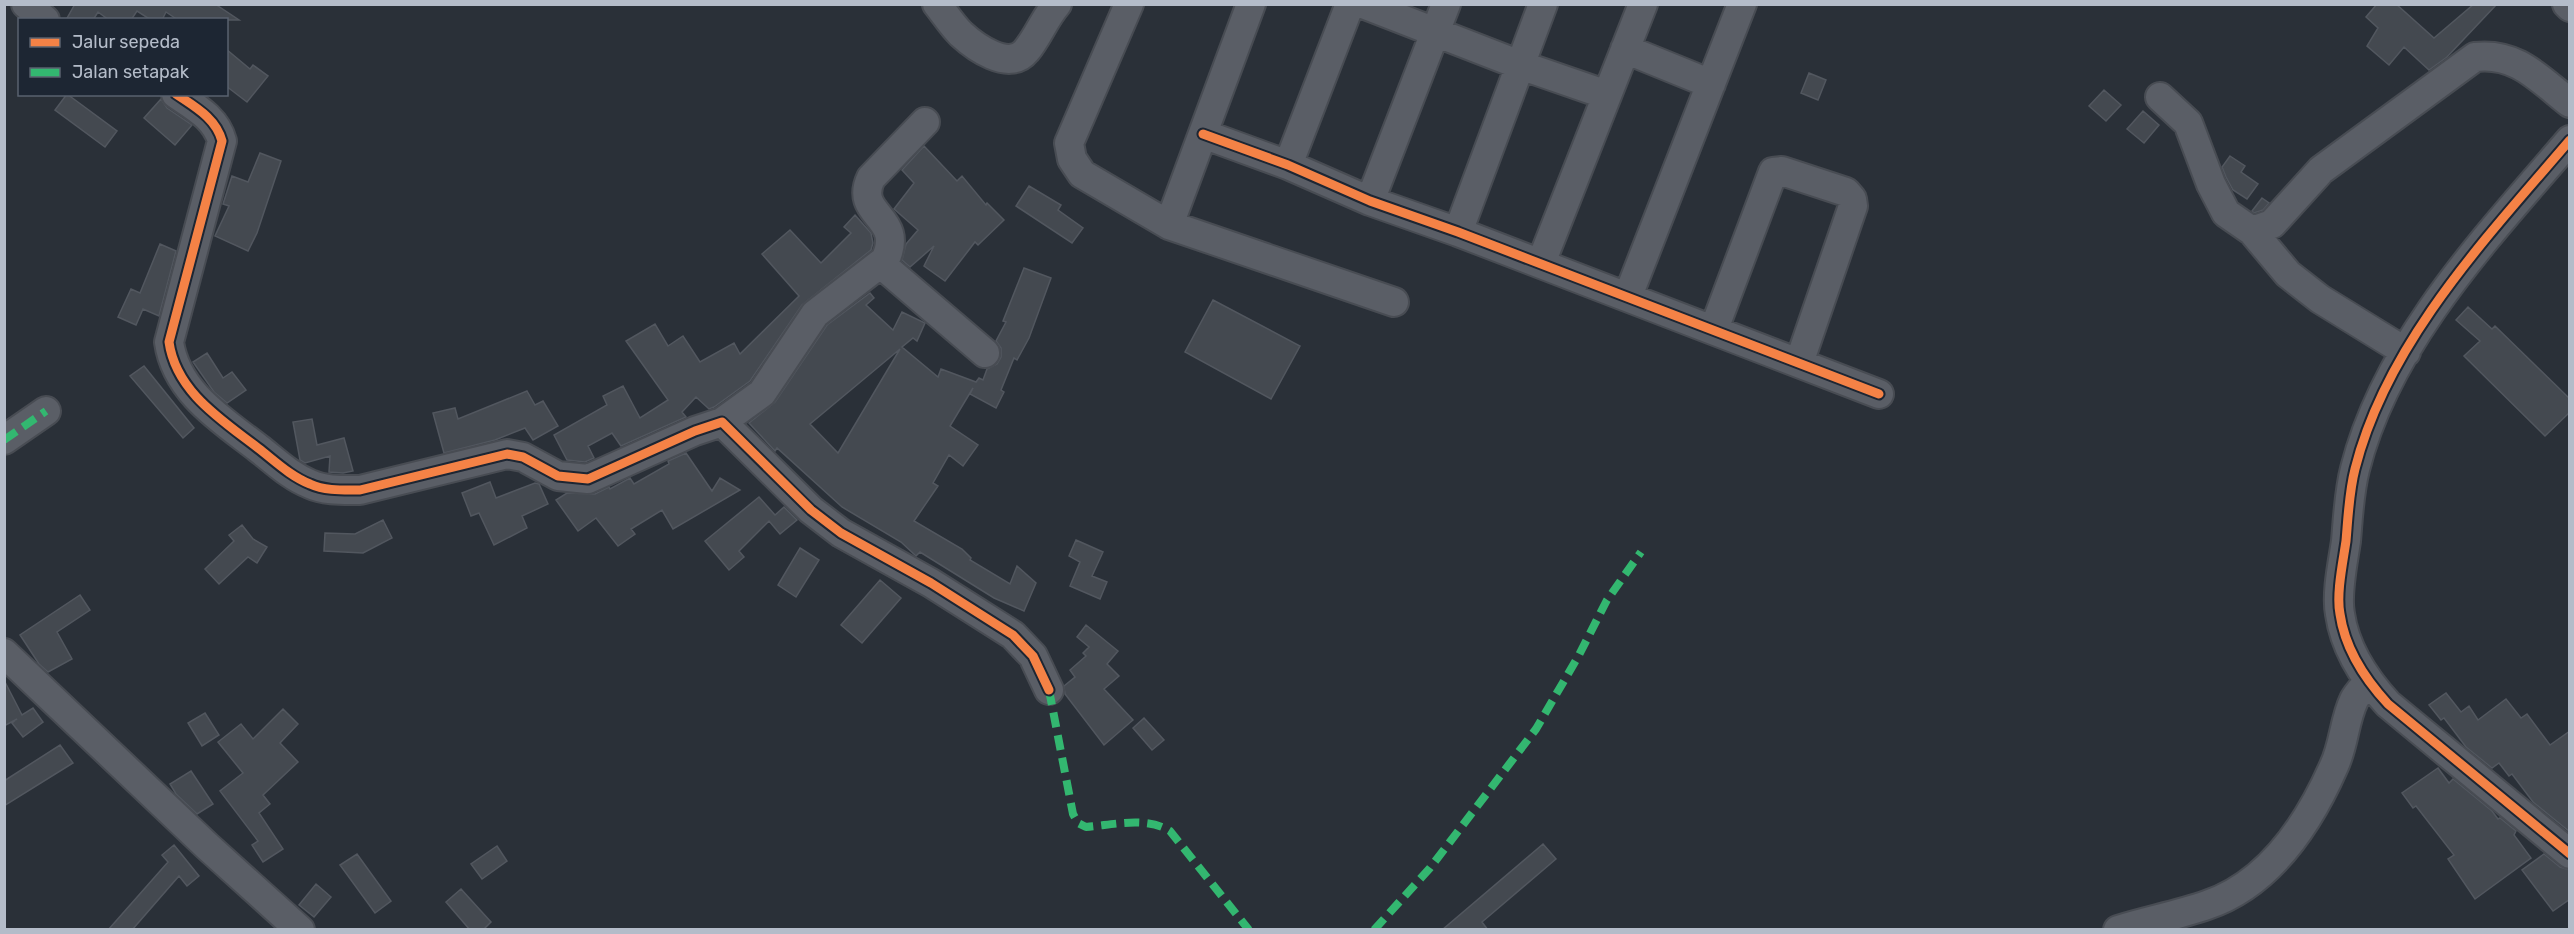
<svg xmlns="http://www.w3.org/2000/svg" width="2574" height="934" font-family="Rubik,sans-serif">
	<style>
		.building { fill: #444950; stroke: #52575f; stroke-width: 1.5; fill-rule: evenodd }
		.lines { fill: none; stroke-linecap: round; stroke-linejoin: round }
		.minor-casing { stroke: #484c53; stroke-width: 32 }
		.minor { stroke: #5a5e66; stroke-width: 28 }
		.quiet { stroke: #33b770; stroke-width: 8; stroke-dasharray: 15 8; stroke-linecap: butt }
		.cycleway-casing { stroke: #1d2633; stroke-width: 13 }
		.cycleway { stroke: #f48246; stroke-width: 9 }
	</style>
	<rect width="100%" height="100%" fill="#2a3038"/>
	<!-- building -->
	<path class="building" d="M75,4H215L239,20H178L166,12L162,20H151L137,11L131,20H109L98,12L93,20H66Z
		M2377,4H2396L2434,38L2474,4H2497L2447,57L2429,70L2404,47L2389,65L2367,46L2378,28L2366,17Z
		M226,49L250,69L253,65L268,76L247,102L226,86Z
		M1809,73L1826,80L1818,100L1801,93Z
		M2104,90L2121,105L2106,121L2089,106Z
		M67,94L117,131L105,147L55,110Z
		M161,99L167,108L192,125L175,145L144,118Z
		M2143,111L2159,125L2144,143L2127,129Z
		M924,146L957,181L962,176L986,205L987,203L1004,220L978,245L975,242L945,281L924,266L934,246L910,267L902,260L906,244L918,230L894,209L914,183L902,170Z
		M260,153L281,161L257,233L248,251L215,236L229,206L223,204L232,176L248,182Z
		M2230,156L2245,166L2241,172L2258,184L2247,199L2233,190L2226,177L2222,167Z
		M1029,186L1061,205L1058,210L1083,228L1072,243L1016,206Z
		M2262,198L2269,203L2263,210L2254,213L2252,211Z
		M855,215L871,233L873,243L871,250L802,305L750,381L714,407L709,409L696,397L682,412L686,417L621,446L612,433L588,446L594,458L585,462L567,460L554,435L607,405L603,396L623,386L640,418L668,400L626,341L655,324L668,346L683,336L700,362L734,343L740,354L799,296L762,254L790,230L821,263L851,233L844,227Z
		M160,244L176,251L159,316L143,309L136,325L118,317L131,289L140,293Z
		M1024,268L1051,278L1029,338L1017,360L1014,358L1001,390L1004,392L996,408L970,394L973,388L950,426L978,445L963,466L949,455L933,483L938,486L914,521L962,549L971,558L970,560L1010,584L1017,566L1036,583L1024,611L994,598L920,552L916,556L901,542L842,507L777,448L775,451L749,423L775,402L827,325L870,293L874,298L866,305L893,330L902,312L925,323L917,341L913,338L902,347L938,377L941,369L976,382L979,378L983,380L987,369L997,364L1001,357V348L996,341L1006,322L1003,321ZM900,349L838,453L810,424Z
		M1213,300L1300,346L1271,399L1185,352Z
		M2468,307L2492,329L2495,326L2570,399V412L2545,436L2464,356L2480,341L2456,320Z
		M207,353L223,378L232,372L246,390L227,403L214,392L193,362Z
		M144,366L194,428L183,438L130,376Z
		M527,391L535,405L543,401L558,426L533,440L525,428L495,440L444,453L433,413L455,408L458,419Z
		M312,419L317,445L344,438L353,471L343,473L329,472L330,456L305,463L300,460L293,422Z
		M686,453L712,491L720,478L740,490L673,529L662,510L631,529L635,534L618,546L596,518L578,531L556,500L567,493L595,494L609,487L610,489L630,478L634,484L669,464L668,461Z
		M490,482L496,498L535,483L539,484L548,504L522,516L527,528L494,545L479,513L471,516L462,493Z
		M759,497L775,515L784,507L797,520L780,534L769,521L739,551L744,557L729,570L705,541Z
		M383,520L392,538L363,553L324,551L325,533L355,534Z
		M242,525L253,539L267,547L257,563L248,557L219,584L205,569L234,541L229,535Z
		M1076,540L1103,552L1092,576L1107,582L1100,599L1070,586L1080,562L1069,556Z
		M800,548L819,560L796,597L778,585Z
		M880,580L901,598L862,643L841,625Z
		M80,595L90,610L57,632L72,659L48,672L39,664L20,635Z
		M1086,625L1118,651L1107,664L1119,676L1104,689L1133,720L1104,745L1065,694L1064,686L1075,677L1070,670L1086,656L1083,653L1089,647L1077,637Z
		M4,680L22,715L33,708L43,722L23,737L12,723L17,719L4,726Z
		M2446,693L2461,712L2469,706L2478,720L2506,699L2521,718L2527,714L2550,745L2570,731V832L2533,802L2512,774L2509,776L2499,763L2492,768L2466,747L2444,718L2441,720L2429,705Z
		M283,709L298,724L280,743L298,762L263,795L270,804L259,813L283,849L263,862L252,845L258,841L220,791L243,773L218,742L241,724L253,739Z
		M205,713L219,735L202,746L188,723Z
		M1144,718L1164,740L1152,750L1133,728Z
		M60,745L73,763L4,806V781Z
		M2438,768L2449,783L2453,779L2492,811L2498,819L2500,818L2516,831L2514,835L2531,858L2475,899L2448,859L2454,855L2416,806L2413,808L2402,793Z
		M191,771L213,804L197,814L176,794L170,784Z
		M1543,844L1556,859L1482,922L1488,930H1442Z
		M174,845L199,876L187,886L179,876L132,930H108L168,862L162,855Z
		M497,846L507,861L482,879L471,864Z
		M357,854L391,901L375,913L340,865Z
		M2544,854L2560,867L2570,870V899L2553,911L2522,870Z
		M316,884L331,897L314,917L299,905Z
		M461,889L491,922L483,930H470L446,902Z"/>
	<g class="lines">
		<defs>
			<path id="minor" d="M26,4L45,20
				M937,4C945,14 952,25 961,34C974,46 1009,72 1026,51C1038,37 1044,19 1057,4
				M1129,4L1069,143L1072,159L1082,174L1169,225L1394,302
				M1363,4L1520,65L1607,95
				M2567,4L2570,7
				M1625,49L1711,84
				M176,94C195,107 216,118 222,141L169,342C176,392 222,420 258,448C275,461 290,476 310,484C325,491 343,490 360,490L507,454L523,457L558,476L588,479L695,431L722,422L811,510L841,533L931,583L1013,635L1033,656L1049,690
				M2160,97L2188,123L2211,184L2226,213L2252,231L2272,224L2321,170L2475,57C2517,52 2539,79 2570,103
				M1203,134L1288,165L1370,201L1458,232L1879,394
				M2570,140C2487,237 2387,342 2355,469C2349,492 2348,518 2346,541C2343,562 2336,594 2340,614C2345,649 2364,678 2388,704L2570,854
				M1288,165L1350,4
				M1370,201L1446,4
				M1169,225L1251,4
				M2252,231L2288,274L2320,299L2406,352
				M1458,232L1543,4
				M1541,263L1643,4
				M881,264L985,353
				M1628,296L1742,4
				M1714,329L1773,172L1782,171L1846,192L1852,199L1853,206L1799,363
				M722,422L762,393L815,314L885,260C906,216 853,216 871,178L925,122
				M4,440L46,411
				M4,653L207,846L300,930
				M2118,930C2147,921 2178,915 2207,905C2269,884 2309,823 2334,766C2344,745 2344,721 2354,700C2357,694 2363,688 2368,682"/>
		</defs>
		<!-- minor casing -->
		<use href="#minor" class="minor-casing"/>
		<!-- minor -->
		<use href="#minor" class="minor"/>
		<!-- quiet -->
		<path class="quiet" d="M4,440L46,411
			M1049,690L1073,814L1078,823L1086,827C1113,825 1146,816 1170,831L1249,930
			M1374,930L1430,868L1536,729L1579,655L1607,600L1641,552"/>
		<defs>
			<path id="cycleway" d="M176,94C195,107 216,118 222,141L169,342C176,392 222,420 258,448C275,461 290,476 310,484C325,491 343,490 360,490L507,454L523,457L558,476L588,479L695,431L722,422L811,510L841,533L931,583L1013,635L1033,656L1049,690
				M1203,134L1288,165L1370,201L1458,232L1879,394
				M2570,140C2487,237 2387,342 2355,469C2349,492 2348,518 2346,541C2343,562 2336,594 2340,614C2345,649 2364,678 2388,704L2570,854"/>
		</defs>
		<!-- cycleway casing -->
		<use href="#cycleway" class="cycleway-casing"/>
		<!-- cycleway -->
		<use href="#cycleway" class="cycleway"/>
	</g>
	<!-- border -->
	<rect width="2574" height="934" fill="none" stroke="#b4bcc9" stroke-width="12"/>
	<!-- legend -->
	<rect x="18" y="18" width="210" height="78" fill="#1d2633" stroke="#59626f" stroke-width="1.5"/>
	<rect x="30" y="38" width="30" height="9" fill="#f48246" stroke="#59626f" stroke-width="1.5"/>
	<text x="72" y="48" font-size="18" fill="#b4bcc9">Jalur sepeda</text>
	<rect x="30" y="68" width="30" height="9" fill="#33b770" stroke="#59626f" stroke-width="1.5"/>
	<text x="72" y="78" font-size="18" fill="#b4bcc9">Jalan setapak</text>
</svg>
